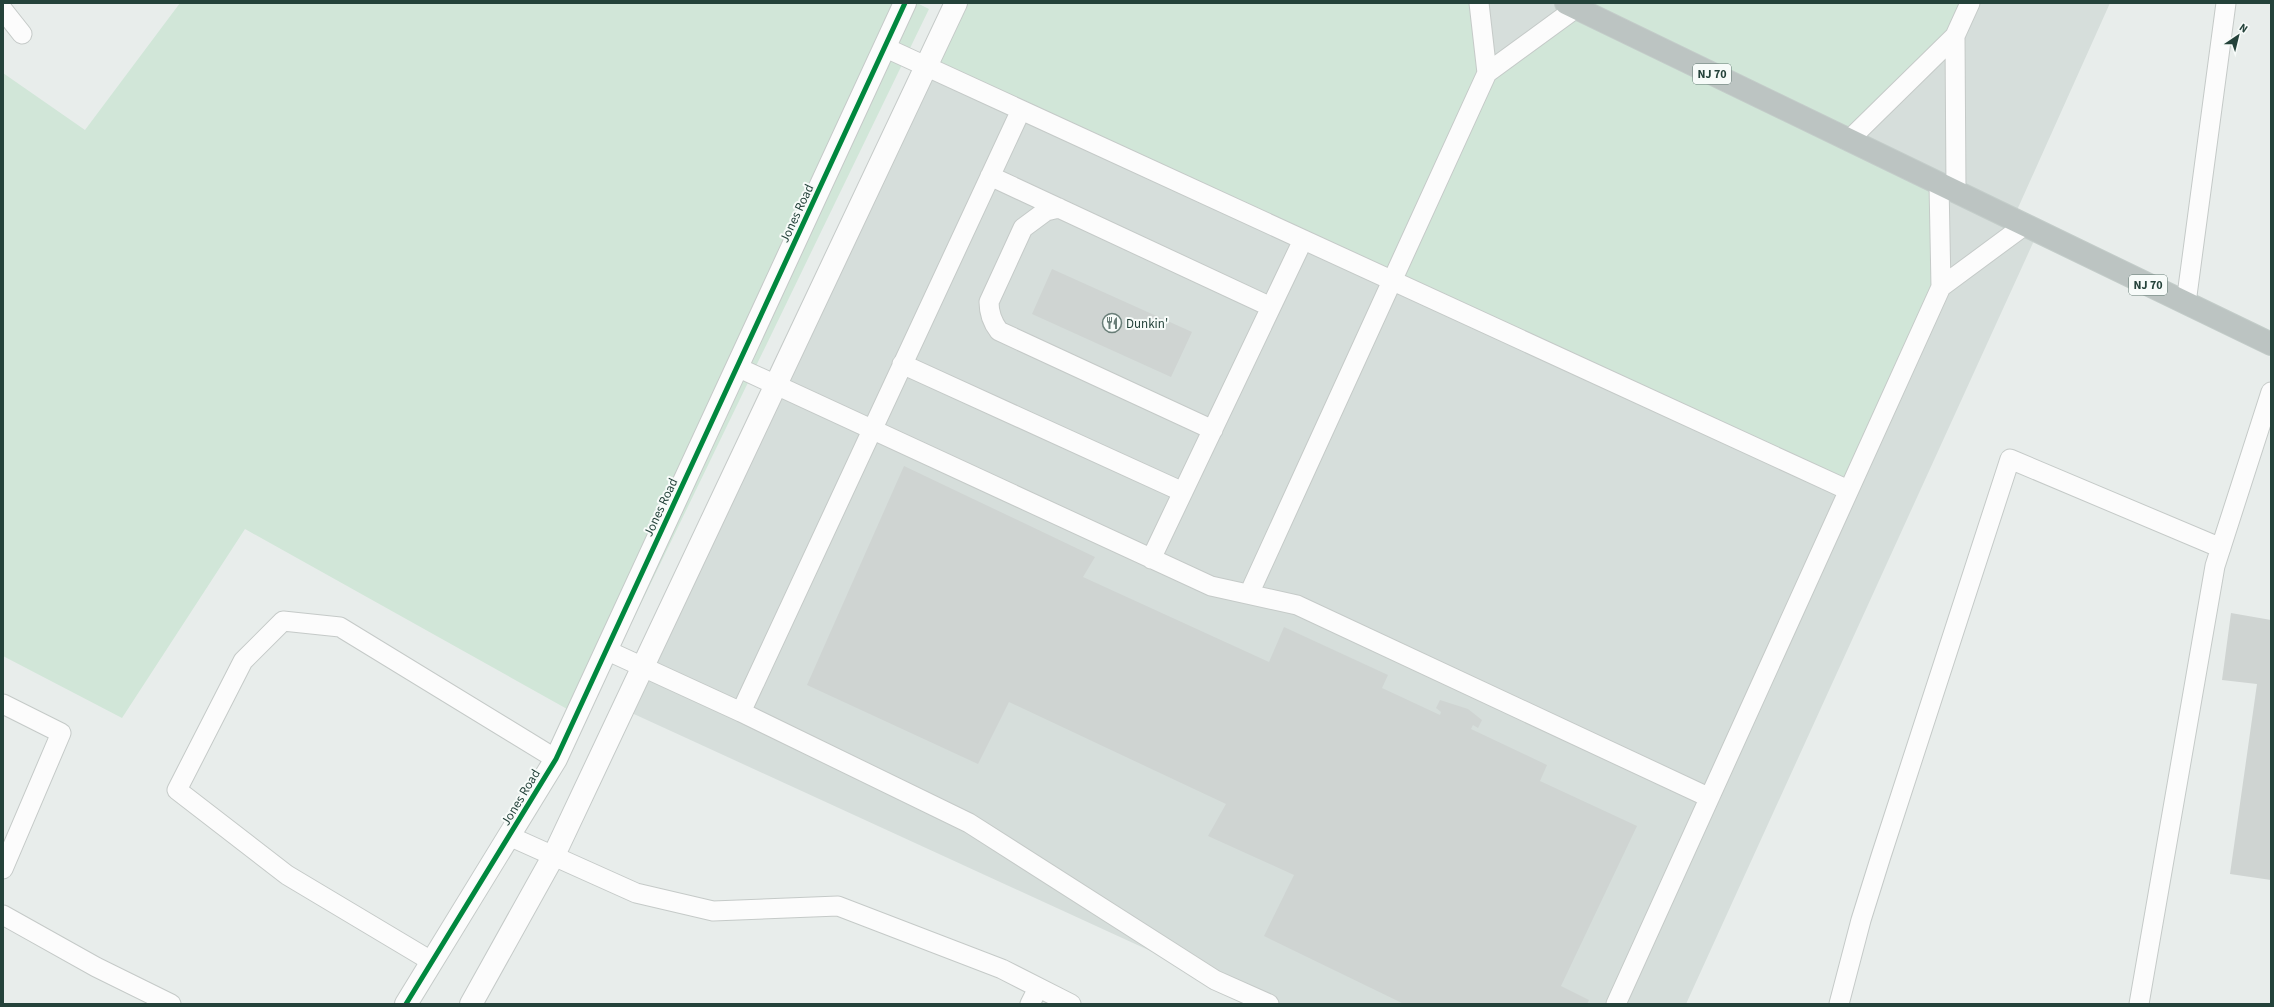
<svg xmlns="http://www.w3.org/2000/svg" width="2274" height="1007" font-family="'Source Sans 3',sans-serif">
	<style>
		.built { fill: #d6dedb }
		.green { fill: #d1e6d8 }
		.building { fill: #cfd4d2 }
		.lines { fill: none; stroke-linecap: round; stroke-linejoin: round }
		.lane-casing { stroke: #c5cac8; stroke-width: 21 }
		.street-casing { stroke: #c5cac8; stroke-width: 24 }
		.highway-casing { stroke: #c3ccc9; stroke-width: 24 }
		.lane { stroke: #fcfcfc; stroke-width: 19 }
		.street { stroke: #fcfcfc; stroke-width: 22 }
		.highway { stroke: #bcc4c2; stroke-width: 22 }
		.cycleway-casing { stroke: #f7fbf9; stroke-width: 8 }
		.cycleway { stroke: #00873e; stroke-width: 5 }
		.labels { text-anchor: middle; stroke-width: 4; stroke-linejoin: round; paint-order: stroke }
		.shield { fill: #f7fbf9; stroke: #637a73; stroke-width: 1 }
		.shield-label { font-size: 12px; font-weight: bold; fill: #24423a }
		.street-label { font-size: 13px; fill: #24423a; stroke: #f7fbf9 }
		.poi-label { font-size: 13px; fill: #24423a; stroke: #f7fbf9; text-anchor: start }
	</style>
	<rect width="100%" height="100%" fill="#e8edeb"/>
	<!-- built -->
	<path class="built" d="M956,3H2110L2013,219L2038,232L1686,1004H1266L623,709Z"/>
	<!-- green -->
	<path class="green" d="M180,3H917L929,9L585,719L245,529L122,718L3,656V73L85,130Z
		M956,3H1479L1487,73L1566,3H1970L1955,36L1850,140L1939,184L1941,287L1848,490L926,66Z"/>
	<!-- building -->
	<path class="building" d="M1052,269L1192,332L1171,377L1032,314Z
		M904,466L1095,557L1083,577L1269,662L1284,627L1388,675L1382,688L1440,715L1441,712L1436,708L1440,700L1468,709L1482,720L1478,728L1473,725L1471,729L1547,765L1540,781L1637,826L1561,986L1589,1000L1587,1004H1404L1264,936L1294,875L1208,836L1226,804L1009,702L978,764L807,685Z
		M2231,613L2271,620V880L2230,874L2257,684L2222,680Z"/>
	<g class="lines">
		<defs>
			<path id="lane" d="M1479,3L1487,73
				M3,10L22,34
				M1955,36L1956,192
				M884,47L1848,490
				M1849,140L1955,36L1970,3
				M990,176L1271,307
				M1059,208L1046,211L1023,228L989,302C989,314 992,322 999,331L1213,430
				M1941,287L2025,225
				M2186,303L2226,3
				M902,364L1183,492
				M737,367L1211,586L1297,605L1708,797
				M1151,559L1303,240
				M1249,594L1487,73L1576,8
				M606,650L741,712L1021,110
				M3,704L61,733L3,869
				M741,712L969,823L1215,980L1269,1004
				M509,836L636,893L713,911L838,906L1002,969L1071,1004
				M3,915L96,967L171,1004
				M431,961L287,875L177,790L243,661L283,621L340,627L556,759
				M1030,1004L1038,988
				M1616,1004L1941,287L1939,184
				M1839,1004L1861,920L1881,856L2010,459L2221,548
				M2139,1004L2215,566L2271,392"/>
			<path id="street" d="M406,1004L556,759L905,3
				M471,1004L554,855L956,3"/>
			<path id="highway" d="M1566,3L2271,344"/>
		</defs>
		<!-- lane casing -->
		<use href="#lane" class="lane-casing"/>
		<!-- street casing -->
		<use href="#street" class="street-casing"/>
		<!-- highway casing -->
		<use href="#highway" class="highway-casing"/>
		<!-- lane -->
		<use href="#lane" class="lane"/>
		<!-- street -->
		<use href="#street" class="street"/>
		<!-- highway -->
		<use href="#highway" class="highway"/>
		<defs>
			<path id="cycleway" d="M406,1004L556,759L905,3"/>
		</defs>
		<!-- cycleway casing -->
		<use href="#cycleway" class="cycleway-casing"/>
		<!-- cycleway -->
		<use href="#cycleway" class="cycleway"/>
	</g>
	<!-- icons -->
	<defs>
		<symbol id="restaurant-ring" viewBox="-11 -11 22 22"><circle r="9.5" fill="#f7fbf9" stroke="#697e78" stroke-width="1.5"/><path d="M-5-6h1v4h1v-4h1v4h1v-4h1v5L-1.5 .5V6h-2V.5L-5-1ZM5-6V6H3V1.5H1.5Q1.5-4 5-6Z" fill="#697e78"/></symbol>
	</defs>
	<g fill-rule="evenodd">
		<use href="#restaurant-ring" x="1101" y="312" width="22" height="22"/>
	</g>
	<g class="labels">
		<!-- shield labels -->
		<g class="shield">
			<rect x="1693" y="64" width="38" height="20" rx="3"/>
			<rect x="2129" y="275" width="38" height="20" rx="3"/>
		</g>
		<g class="shield-label">
			<text x="1712" y="78">NJ 70</text>
			<text x="2148" y="289">NJ 70</text>
		</g>
		<!-- street labels -->
		<g class="street-label">
			<text transform="translate(796 213) rotate(-65)" y="5">Jones Road</text>
			<text transform="translate(660 507) rotate(-65)" y="5">Jones Road</text>
			<text transform="translate(520 797) rotate(-59)" y="5">Jones Road</text>
		</g>
		<!-- poi labels -->
		<g class="poi-label">
			<text x="1126" y="328">Dunkin'</text>
		</g>
	</g>
	<!-- border -->
	<rect width="2274" height="1007" fill="none" stroke="#24423a" stroke-width="8"/>
	<!-- north arrow -->
	<g transform="translate(2238 36) rotate(35)" stroke="#f7fbf9" stroke-width="3" paint-order="stroke">
	<path d="M0-3L7 15L0 10L-7 15Z" fill="#24423a"/>
	<text y="-6" font-size="11" font-weight="bold" text-anchor="middle" fill="#24423a">N</text>
	</g>
</svg>
